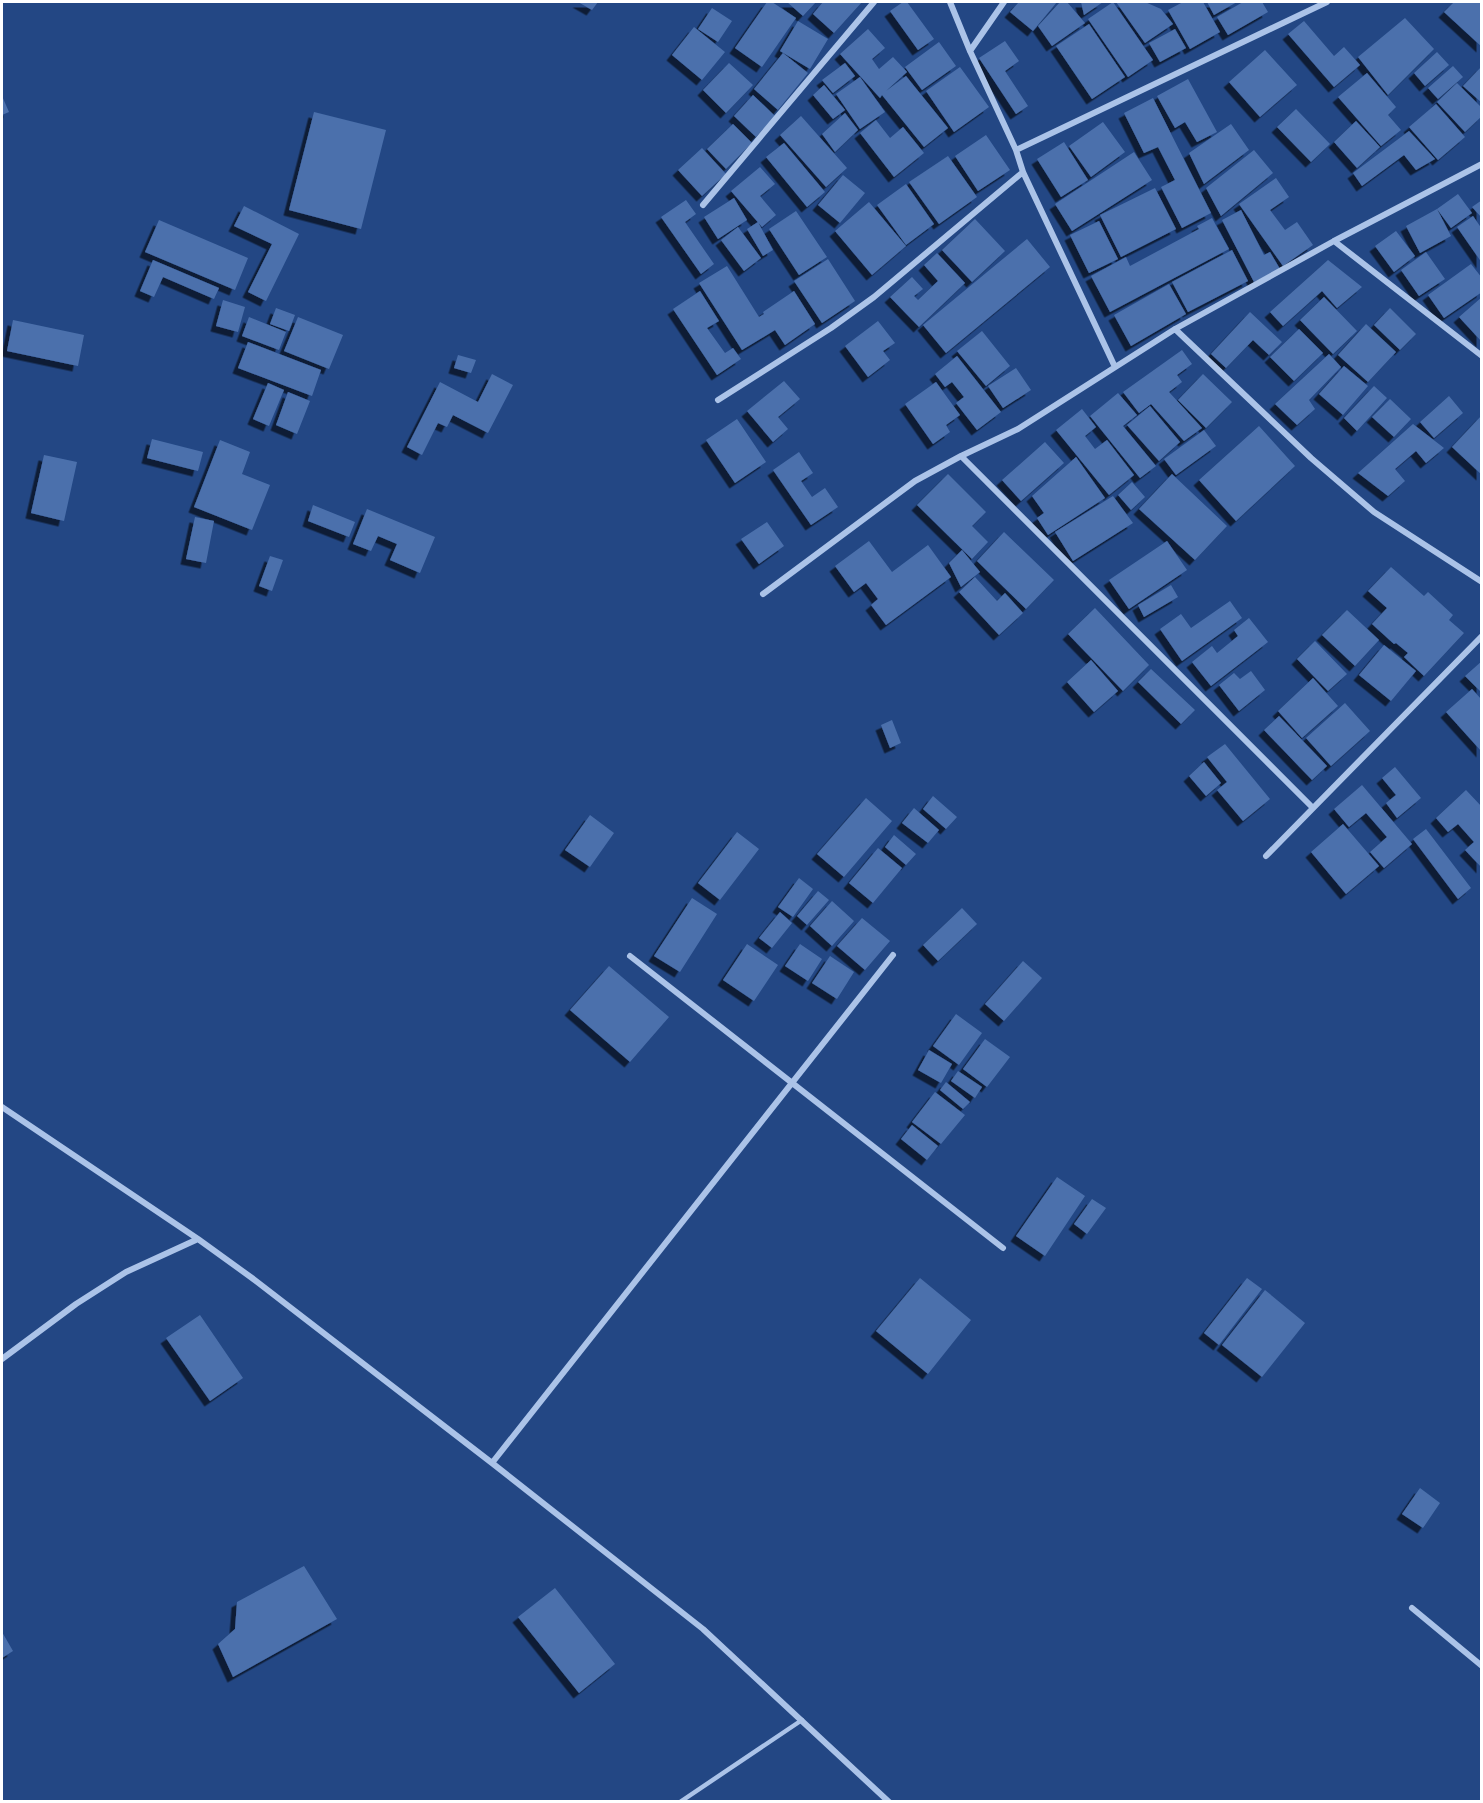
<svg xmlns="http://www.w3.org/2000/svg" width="1483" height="1803" font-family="Rubik,sans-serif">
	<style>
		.building { fill: #4b70ac; filter: url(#shadow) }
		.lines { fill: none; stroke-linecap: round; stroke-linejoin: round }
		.service { stroke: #abc3e8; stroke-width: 4.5 }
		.minor { stroke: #abc3e8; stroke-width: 6 }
	</style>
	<defs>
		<filter id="shadow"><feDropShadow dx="-5.5" dy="5.5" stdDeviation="0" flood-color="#0009"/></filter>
	</defs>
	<rect width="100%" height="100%" fill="#234784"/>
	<!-- building -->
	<path class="building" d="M578,2H598L592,10Z
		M767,2H772L796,18L762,67L735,48Z
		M787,2H816L803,16Z
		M823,2H862L834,33L813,14Z
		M903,2H907L934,39L918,50L890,11Z
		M1019,2H1057L1033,31L1010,12Z
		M1060,2H1067L1085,23L1052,46L1038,26Z
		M1081,2H1103L1084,15Z
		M1113,2L1153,60L1128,77L1088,19Z
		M1116,2H1145L1161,9L1173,24L1145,43Z
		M1183,2H1203L1220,32L1190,49L1168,10Z
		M1207,2H1237L1214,15Z
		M1243,2H1262L1268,12L1228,35L1217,17Z
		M1454,2H1482V47L1444,12Z
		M712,8L732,21L718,42L698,29Z
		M1405,18L1434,49L1388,95L1358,57Z
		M798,21L828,39L810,69L780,51Z
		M1304,21L1334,56L1344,47L1360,65L1334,87L1288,34Z
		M1089,24L1125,77L1092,99L1056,46Z
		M694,27L725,52L702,80L672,55Z
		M868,29L885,48L872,59L879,69L893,57L907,72L886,91L906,76L948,128L924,147L882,95L880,98L840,54Z
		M1175,29L1186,48L1160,62L1149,43Z
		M1005,41L1019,61L1005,71L1028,106L1016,114L979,58Z
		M939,42L956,66L922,90L905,67Z
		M1265,50L1297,85L1260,117L1229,82Z
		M1437,52L1449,65L1425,86L1414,73Z
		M783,53L808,73L778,110L754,89Z
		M729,63L753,85L726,113L703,90Z
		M845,63L855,76L833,93L822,80Z
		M1453,66L1463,77L1438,99L1428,88Z
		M1482,66V103L1463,86Z
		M960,67L989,107L954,132L926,91Z
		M1367,73L1396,107L1388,115L1401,130L1381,146L1338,97Z
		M860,77L885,112L860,129L836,94Z
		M1188,79L1217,132L1197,142L1185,122L1175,128L1157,96Z
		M1457,83L1482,108V116L1465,132L1437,102Z
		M824,85L845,110L833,119L813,95Z
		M753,95L775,116L756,137L734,116Z
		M2,96L9,112L2,115Z
		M1153,98L1211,213L1182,228L1161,187L1175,180L1158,147L1144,153L1124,113Z
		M1436,104L1465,137L1438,160L1409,127Z
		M1296,109L1330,144L1311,162L1277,127Z
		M314,112L386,130L361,229L289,210Z
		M845,113L858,130L835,152L822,134Z
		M801,116L847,168L826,187L780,135Z
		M876,120L890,138L903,127L924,153L894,177L860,133Z
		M1356,121L1380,147L1357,168L1334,142Z
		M1103,122L1125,152L1091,177L1069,146Z
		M733,124L752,143L726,169L707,149Z
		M1231,124L1249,150L1204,184L1189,153Z
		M1409,131L1435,159L1416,170L1404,155L1362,186L1353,173Z
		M986,135L1010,170L978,191L955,156Z
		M1064,142L1088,180L1061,197L1037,159Z
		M784,143L825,192L807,207L766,157Z
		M702,148L726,174L702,196L678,170Z
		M1254,150L1273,173L1221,216L1206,188Z
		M1134,152L1152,180L1072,231L1055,204Z
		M948,156L977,197L939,224L909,182Z
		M760,167L775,184L760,196L776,215L762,227L731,191Z
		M843,175L865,193L840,223L818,205Z
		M1276,178L1289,197L1270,210L1285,230L1297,222L1313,245L1283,266L1239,204Z
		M906,184L934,224L906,245L877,205Z
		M1155,188L1176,229L1121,257L1100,215Z
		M1458,194L1472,213L1451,228L1437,209Z
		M734,198L747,220L718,239L704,217Z
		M686,200L696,214L685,222L714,264L701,274L661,217Z
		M1482,200V218L1472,207Z
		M869,202L906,246L872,275L835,231Z
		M244,206L299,234L266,301L248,292L272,244L234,226Z
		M1437,209L1451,236L1420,253L1406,226Z
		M1241,210L1264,255L1270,252L1280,269L1254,282L1222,220Z
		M796,211L827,257L799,275L769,229Z
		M1473,216L1482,229V263L1457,227Z
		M1212,218L1229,249L1110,312L1091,276L1126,257L1130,266L1199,229L1197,226Z
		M975,219L1005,251L972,282L942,250Z
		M159,220L248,258L235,290L145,252Z
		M1099,221L1118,259L1089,273L1070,235Z
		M758,222L773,250L763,256L747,229Z
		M738,227L761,258L744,271L721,240Z
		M1396,231L1415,256L1394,272L1375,246Z
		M1027,239L1050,267L946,353L923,325Z
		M1232,250L1248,281L1188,312L1172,282Z
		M1426,252L1445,279L1419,296L1401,270Z
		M937,253L965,283L919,327L890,297L912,277L923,289L914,296L918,300L938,281L924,265Z
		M828,259L855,301L822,323L794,281Z
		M153,260L219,288L214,299L163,277L154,297L140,291Z
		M1328,260L1362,287L1337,308L1322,291L1283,326L1270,312Z
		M1471,264L1482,278V292L1444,318L1428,295Z
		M727,266L759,317L764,314L763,312L794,291L815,324L785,345L775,330L742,350L699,283Z
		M1169,284L1186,314L1131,346L1114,315Z
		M700,291L719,321L707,328L725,353L733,348L741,359L717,375L673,309Z
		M1324,297L1357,331L1333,354L1300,320Z
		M1482,297V342L1459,317Z
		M223,300L245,307L238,332L216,326Z
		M276,308L295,315L289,331L270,324Z
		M1390,308L1416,334L1400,350L1374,325Z
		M1250,312L1282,342L1269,355L1253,340L1226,368L1211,354Z
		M249,317L286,332L279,350L242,336Z
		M298,317L343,335L329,369L284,351Z
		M13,320L84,335L78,366L7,351Z
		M878,321L895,343L883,351L890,360L868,377L845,346Z
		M1366,324L1396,352L1368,382L1338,355Z
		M1299,329L1323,353L1294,381L1270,357Z
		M982,331L1010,366L986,386L957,351Z
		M248,342L321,370L312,396L238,368Z
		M1182,350L1192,364L1177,375L1182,382L1169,392L1202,428L1184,441L1151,404L1139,413L1123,392Z
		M1329,354L1341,367L1309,400L1315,409L1297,425L1275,404Z
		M458,355L476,360L471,373L454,368Z
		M957,356L1001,412L977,430L956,403L964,397L952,382L945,387L935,374Z
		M1344,366L1368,386L1343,415L1319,394Z
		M1016,368L1031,390L1003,408L988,386Z
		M492,374L513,385L488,433L453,415L447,427L438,423L422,455L407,447L440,382L478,402Z
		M1203,374L1232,402L1206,428L1178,400Z
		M784,381L800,399L778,417L788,429L773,442L747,411Z
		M936,382L960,415L946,425L950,432L933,444L905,404Z
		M268,383L284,390L269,426L253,419Z
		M1374,386L1387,398L1357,431L1344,418Z
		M288,392L310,401L297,434L276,425Z
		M1118,393L1137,415L1123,426L1156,466L1140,478L1090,416Z
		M1449,396L1463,413L1434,438L1420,422Z
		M1390,399L1411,419L1394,437L1372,417Z
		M1150,406L1180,442L1159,461L1127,425Z
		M1082,409L1096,427L1085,436L1095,449L1107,440L1134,475L1109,495L1056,430Z
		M1482,415V475L1452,447Z
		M737,419L766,462L735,483L706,440Z
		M1413,424L1444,448L1426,463L1416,451L1395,469L1405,481L1388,496L1358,473Z
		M1259,426L1295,466L1236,521L1199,480Z
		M1204,430L1216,446L1176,475L1164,459Z
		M152,439L203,452L198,471L147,458Z
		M220,440L250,452L242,474L270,485L252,530L194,507Z
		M1045,442L1064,463L1021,501L1002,480Z
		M799,452L813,473L801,481L812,497L825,488L838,507L811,525L773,470Z
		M44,455L77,462L64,521L31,513Z
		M1076,457L1105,498L1048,535L1037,518L1044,513L1032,496Z
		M948,474L986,512L972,526L988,542L972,559L917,505Z
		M1172,474L1227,526L1195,560L1139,509Z
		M1132,482L1145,497L1131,510L1118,495Z
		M1113,496L1133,523L1073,561L1055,532Z
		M313,505L355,522L349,537L308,521Z
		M367,509L435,537L420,573L390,560L397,544L378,536L371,551L353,544Z
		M195,517L214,521L206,563L186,559Z
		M767,522L784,546L759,564L741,539Z
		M1004,532L1054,580L1026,609L977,561Z
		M869,541L892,572L928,545L951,577L886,625L871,605L878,599L866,583L854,592L835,566Z
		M1167,541L1187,570L1129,609L1109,580Z
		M962,550L980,572L961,587L949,563Z
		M270,556L283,560L272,591L259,586Z
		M1391,567L1424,596L1428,592L1453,615L1449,620L1464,633L1424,676L1404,657L1408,653L1396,643L1394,644L1372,624L1387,608L1368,591Z
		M975,577L997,601L1005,593L1023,613L999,635L959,592Z
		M1171,585L1178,597L1144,617L1138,605Z
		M1230,601L1242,618L1182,661L1160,629L1181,614L1191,628Z
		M1095,608L1149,665L1123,691L1068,634Z
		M1347,610L1379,640L1355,666L1322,635Z
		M1249,618L1268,642L1211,686L1192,662L1212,646L1217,653L1238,636L1234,630Z
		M1315,641L1347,674L1328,691L1297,659Z
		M1384,645L1416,671L1391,701L1359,675Z
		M1091,660L1118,691L1094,712L1067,682Z
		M1482,661V693L1465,676Z
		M1151,669L1195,710L1181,724L1138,682Z
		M1251,671L1265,690L1239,711L1219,685L1234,673L1240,679Z
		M1313,678L1338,706L1302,738L1278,711Z
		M1472,689L1482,700V752L1446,712Z
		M1345,703L1370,731L1331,766L1306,738Z
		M1279,716L1327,766L1312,780L1264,730Z
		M892,720L901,743L890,748L881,725Z
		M1225,744L1270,799L1243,821L1217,790L1227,782L1207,757Z
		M1204,762L1221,783L1206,796L1189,776Z
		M1395,767L1421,798L1397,818L1386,803L1396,795L1382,778Z
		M1362,785L1412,844L1384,868L1370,852L1387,837L1366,813L1349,827L1334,809Z
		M1466,790L1482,807V868L1465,850L1474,842L1458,824L1448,832L1436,818Z
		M933,796L957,817L946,829L923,809Z
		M866,798L892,821L844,877L817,854Z
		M914,808L939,830L928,843L902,823Z
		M590,815L614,833L590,867L565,850Z
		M1343,824L1379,866L1346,894L1311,852Z
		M1426,829L1471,888L1458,899L1413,839Z
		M737,832L759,849L720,900L698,883Z
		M894,835L916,854L906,865L885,847Z
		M878,848L902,868L873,903L849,883Z
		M799,878L813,889L793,917L778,907Z
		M818,891L829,900L807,925L797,916Z
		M692,898L717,914L680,972L654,956Z
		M832,901L854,921L832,946L810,926Z
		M962,908L977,924L938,961L923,945Z
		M780,912L792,923L772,948L759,938Z
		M862,918L890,941L865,970L837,946Z
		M747,944L778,965L754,1001L723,980Z
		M800,944L822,959L808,981L785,966Z
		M830,956L854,972L837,999L812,983Z
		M1023,961L1042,978L1004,1021L985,1004Z
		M609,966L669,1017L630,1062L570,1010Z
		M956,1014L982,1033L959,1065L933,1046Z
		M985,1039L1010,1057L987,1087L963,1069Z
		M929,1050L952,1064L941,1083L918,1070Z
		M958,1071L982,1087L975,1098L951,1081Z
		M946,1082L970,1102L963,1109L940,1090Z
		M935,1092L965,1115L941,1144L912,1122Z
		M912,1125L938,1146L927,1160L901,1139Z
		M1057,1177L1085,1196L1045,1256L1016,1236Z
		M1092,1199L1106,1208L1087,1234L1074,1224Z
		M920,1278L971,1320L928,1374L876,1331Z
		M1247,1278L1262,1289L1219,1345L1204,1333Z
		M1265,1290L1305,1323L1262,1377L1222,1345Z
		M200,1315L243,1378L210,1401L166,1338Z
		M1420,1488L1440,1503L1423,1528L1402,1514Z
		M304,1566L337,1619L233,1677L218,1644L235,1629L237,1602Z
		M555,1588L615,1664L579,1693L518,1617Z
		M2,1632L13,1651L2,1658Z"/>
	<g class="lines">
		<!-- service -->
		<path class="service" d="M680,1802L802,1720"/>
		<!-- minor -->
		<path class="minor" d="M950,2L970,51L1016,150L1023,172L1115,367
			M970,51L1004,2
			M1016,150L1327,2
			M703,205L874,2
			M1334,241L1482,356
			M1175,329L1311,458L1374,512L1482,582
			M718,400L831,328L874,297L1023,172
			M961,456L1313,808
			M763,594L915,481L961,456L1018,429L1175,329L1334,241L1482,164
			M1266,856L1482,636
			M630,956L1003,1248
			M2,1107L198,1239L252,1278L492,1463L703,1629L889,1802
			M2,1359L76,1304L126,1272L198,1239
			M492,1463L893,955
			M1412,1608L1482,1666"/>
	</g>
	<!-- border -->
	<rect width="1483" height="1803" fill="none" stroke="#ffffff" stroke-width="6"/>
</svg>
